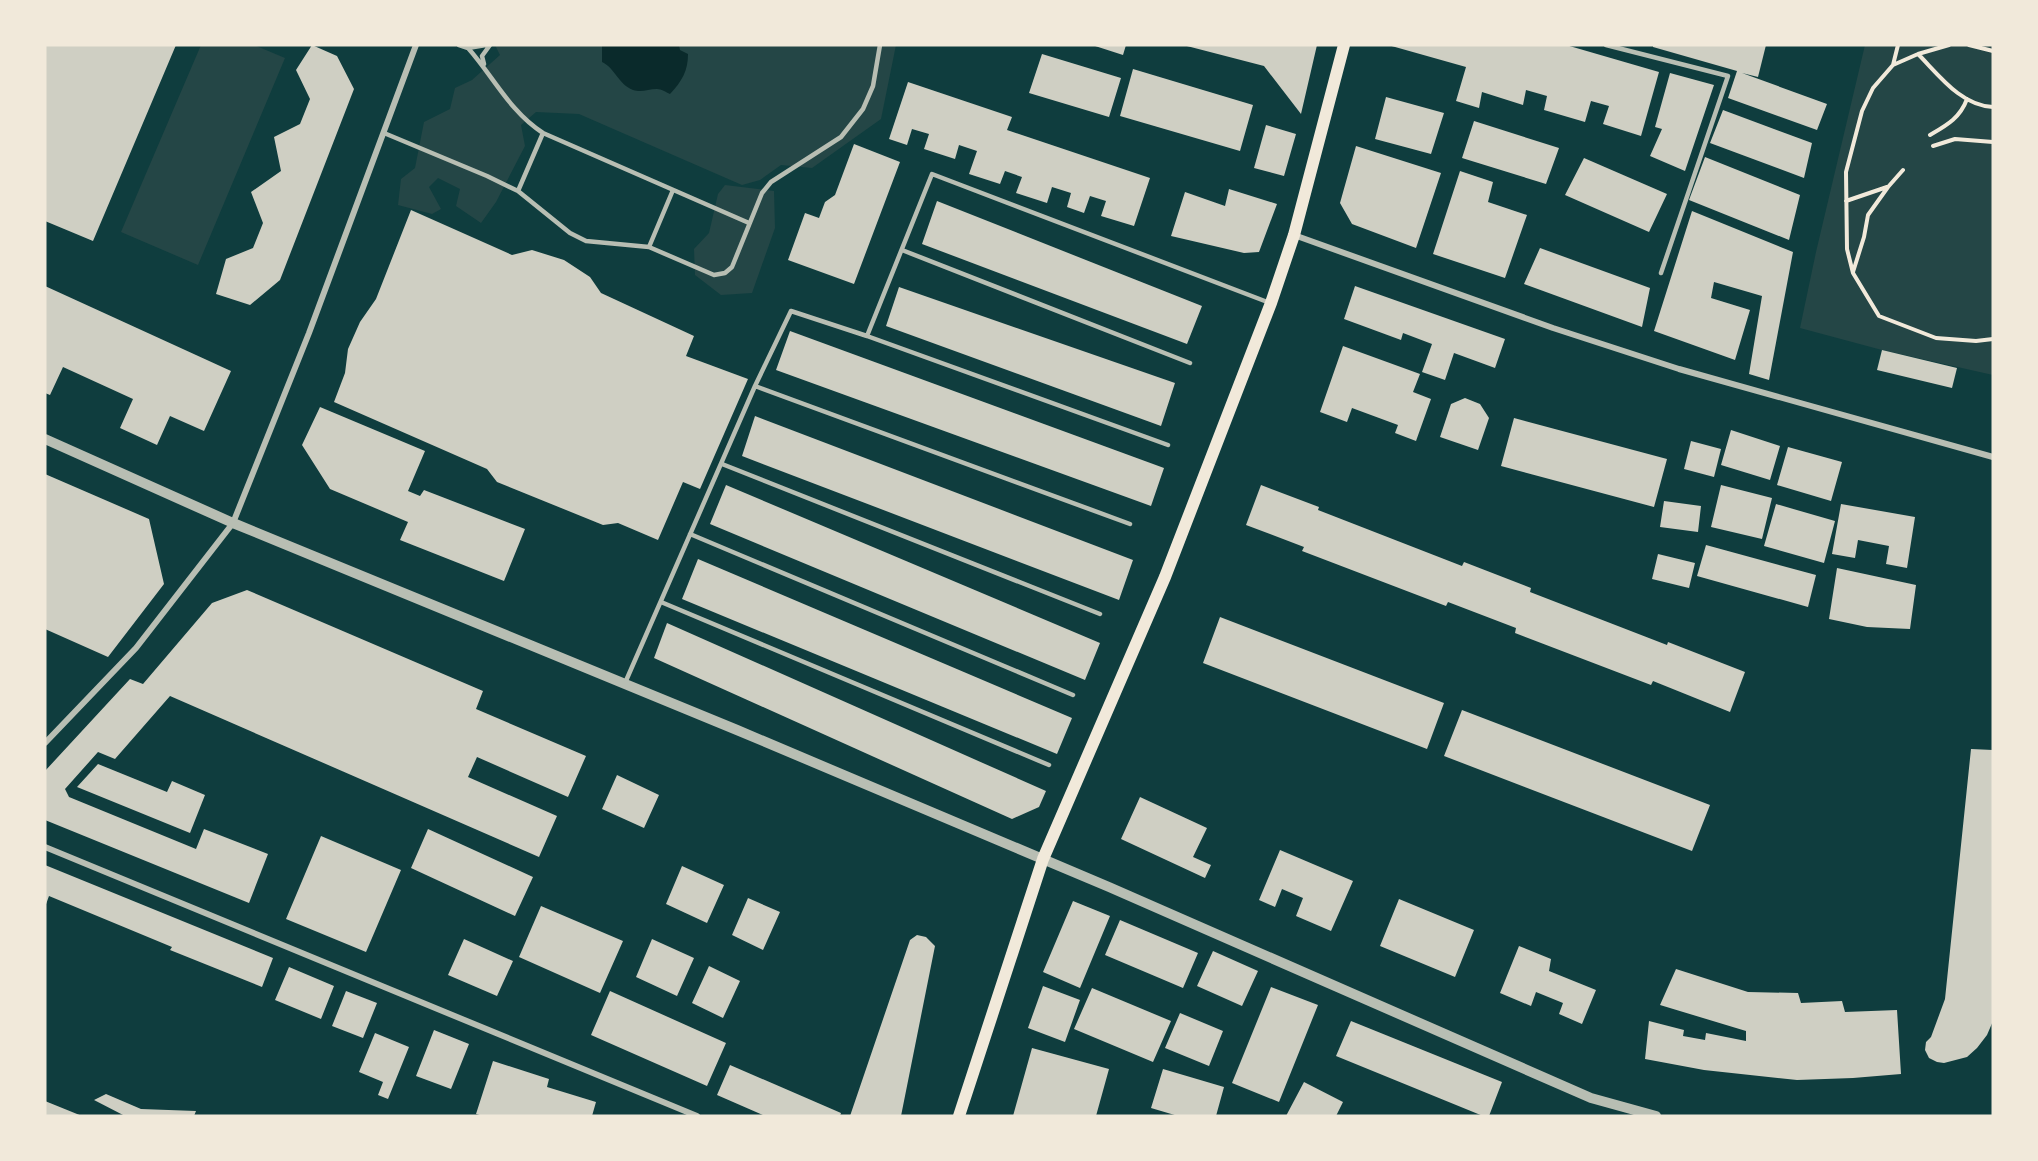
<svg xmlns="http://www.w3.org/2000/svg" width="2038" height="1161" font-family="Merriweather,serif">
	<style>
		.green { fill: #244646 }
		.water { fill: #0a2a2b }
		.building { fill: #cfcfc3 }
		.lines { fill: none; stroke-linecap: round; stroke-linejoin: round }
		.path { stroke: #f1e9da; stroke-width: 4 }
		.service { stroke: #b8beb3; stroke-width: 4.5 }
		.minor { stroke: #b8beb3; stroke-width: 6 }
		.tertiary { stroke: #b8beb3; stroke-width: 10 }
		.secondary { stroke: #f1e9da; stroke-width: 12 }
	</style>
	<rect width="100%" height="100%" fill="#0f3d3e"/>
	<!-- green -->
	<path class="green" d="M201,45H254L285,58L198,265L121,232Z
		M495,45H896L881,119L812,168L781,165L760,180L742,185L579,114L536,112L521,125L525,146L496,202L481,223L456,206L460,189L438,178L429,187L441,209L432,214L398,205L401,179L415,168L424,122L450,109L455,88L472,80L500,55Z
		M1865,45H1993V375L1882,350L1800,328L1816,252Z
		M725,185L774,191L775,228L752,293L721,295L695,275L694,249L709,233L718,194Z"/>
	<!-- water -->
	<path class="water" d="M602,45H679L680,50L688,54C688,71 682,81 670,94C666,92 661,89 657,89C648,89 642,93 633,90C618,84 615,68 602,62Z"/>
	<!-- building -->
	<path class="building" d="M45,45H176L93,241L45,221Z
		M312,45L337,56L354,89L280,280L250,305L216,294L226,259L253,248L263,223L251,192L281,171L274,137L300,124L310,99L296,70Z
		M1092,45H1126L1123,55Z
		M1183,45H1317L1301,114L1264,66Z
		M1388,45H1566L1659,72L1641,136L1603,124L1609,106L1591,101L1585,122L1544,110L1547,96L1526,90L1523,105L1482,92L1479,108L1456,101L1466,67Z
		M1653,45H1766L1758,77L1742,73L1827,104L1817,130L1728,98L1737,71L1653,47Z
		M1042,54L1121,78L1109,117L1029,93Z
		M1133,69L1253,105L1240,151L1120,116Z
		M1670,73L1714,85L1685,171L1650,156L1662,129L1655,127Z
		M908,82L1012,117L1007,130L1150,178L1134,226L1101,216L1106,201L1090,196L1084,213L1067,207L1071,193L1052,187L1047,203L1016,193L1022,177L1005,171L1000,184L969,174L977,151L959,145L955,159L924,149L929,134L912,129L907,145L889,139Z
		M1386,97L1444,113L1431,154L1375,139Z
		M1723,110L1812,143L1804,178L1710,143Z
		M1474,121L1559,148L1546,184L1462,158Z
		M1266,125L1296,134L1284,176L1254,168Z
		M854,144L900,162L854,284L788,260L805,213L819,218L825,202L835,195Z
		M1356,146L1441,173L1416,248L1352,224L1340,203Z
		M1705,157L1800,195L1789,240L1689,200Z
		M1584,158L1667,194L1649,232L1565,195Z
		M1460,171L1493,182L1488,202L1527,215L1505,278L1433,254Z
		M1229,189L1277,204L1259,252L1244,253L1171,236L1185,192L1225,206Z
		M937,201L1202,306L1187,344L922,244Z
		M411,210L512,255L532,250L564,260L590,277L601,293L694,336L686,356L748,379L700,489L683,482L658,540L618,523L603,525L497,482L487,469L334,402L345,373L348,349L360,322L376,299Z
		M1692,211L1793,252L1769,380L1749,374L1762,296L1714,282L1711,298L1750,310L1735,360L1654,331Z
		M1540,248L1650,288L1642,327L1524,284Z
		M45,286L231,371L204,431L170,416L157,445L120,428L133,399L63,367L50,395L45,393Z
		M1355,286L1505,339L1495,368L1454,353L1445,380L1422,372L1432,344L1403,333L1401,340L1344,319Z
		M899,287L1175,383L1161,426L886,326Z
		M790,331L1164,468L1151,506L776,370Z
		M1343,346L1420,374L1413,392L1431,399L1416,441L1395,433L1398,425L1352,408L1347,422L1320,412Z
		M1882,350L1957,368L1952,388L1877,370Z
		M1465,398L1480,404L1489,418L1478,450L1440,437L1451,404Z
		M320,407L425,451L408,491L420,496L424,490L525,529L504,581L400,540L408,522L330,489L302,445Z
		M755,416L1133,560L1119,600L742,456Z
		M1514,418L1667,459L1654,507L1501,466Z
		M1731,430L1780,446L1770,480L1721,465Z
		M1691,441L1721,449L1714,477L1684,469Z
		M1788,447L1842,462L1831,501L1777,485Z
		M45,474L149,519L164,584L108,657L45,629Z
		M726,485L1100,643L1085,680L710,524Z
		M1261,485L1319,507L1318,510L1462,566L1464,562L1531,588L1530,592L1667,645L1668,642L1745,672L1730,712L1653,681L1651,685L1515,633L1516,628L1448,602L1446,606L1302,551L1304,547L1246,525Z
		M1721,485L1772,498L1762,539L1711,527Z
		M1664,501L1701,506L1698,532L1660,527Z
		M1776,504L1835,521L1824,563L1764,546Z
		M1841,504L1915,517L1907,568L1886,564L1889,546L1858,540L1855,558L1832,554Z
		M1706,545L1816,575L1808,607L1697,576Z
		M1658,554L1695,563L1689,588L1652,579Z
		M698,559L1072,718L1057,754L682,599Z
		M1837,568L1916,585L1910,629L1867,627L1829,619Z
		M247,590L483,691L476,709L586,756L568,797L477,757L468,777L557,816L539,857L170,696L115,759L98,752L65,789L69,797L196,849L204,829L268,854L249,903L45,820V771L130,679L143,684L212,603Z
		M1220,617L1444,703L1427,749L1203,663Z
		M667,623L1046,791L1039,807L1012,819L654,658Z
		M1462,710L1710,805L1692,851L1444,756Z
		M1971,749L1993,750V1021L1987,1035L1977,1048L1967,1057L1944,1063L1937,1062L1929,1058L1925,1050L1926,1042L1931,1037L1945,999Z
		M98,764L167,792L172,781L205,795L190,833L77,787Z
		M617,775L659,795L644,828L602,809Z
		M1140,797L1207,828L1193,857L1211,865L1205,878L1121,839Z
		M428,829L533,877L515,916L411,868Z
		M321,836L401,870L366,952L286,919Z
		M1280,850L1353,881L1331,931L1296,916L1303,898L1282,889L1275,907L1259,900Z
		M45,865L273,958L262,987L170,950L172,947L49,896L45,907Z
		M682,866L724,885L707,923L666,904Z
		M748,898L780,912L763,950L732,935Z
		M1399,899L1474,930L1455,977L1380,946Z
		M1073,901L1110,916L1080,988L1043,972Z
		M541,906L623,941L600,993L519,957Z
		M1120,920L1198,953L1183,988L1105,955Z
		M917,935L926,937L935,946L901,1116H850L910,940Z
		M464,939L513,961L497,996L448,975Z
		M652,939L694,958L677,996L636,977Z
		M1519,946L1551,959L1549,971L1596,990L1582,1024L1559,1014L1563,1003L1536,992L1531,1006L1500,993Z
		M1213,951L1258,971L1242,1006L1197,986Z
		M709,966L740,981L723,1018L692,1003Z
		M289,967L334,986L321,1019L275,1000Z
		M1676,969L1748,992L1798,993L1801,1003L1842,1001L1845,1012L1897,1010L1901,1074L1853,1078L1797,1080L1704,1070L1645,1059L1649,1021L1684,1030L1683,1036L1705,1040L1706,1033L1746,1041V1031L1660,1005Z
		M1043,986L1080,1000L1065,1042L1028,1028Z
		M1271,987L1318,1005L1279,1102L1232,1083Z
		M1092,988L1171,1021L1153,1062L1074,1029Z
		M346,991L377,1003L363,1038L332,1026Z
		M610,991L726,1043L707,1086L591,1035Z
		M1180,1013L1223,1031L1209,1066L1165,1048Z
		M1351,1021L1502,1082L1489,1116H1483L1336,1056Z
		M434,1030L469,1044L451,1089L416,1076Z
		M375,1033L409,1047L388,1099L378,1095L383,1082L359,1072Z
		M1032,1048L1109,1069L1096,1116H1013Z
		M493,1061L549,1079L547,1087L596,1102L592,1116H483L476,1114Z
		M730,1065L841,1113L840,1116H765L717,1095Z
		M1163,1069L1224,1087L1216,1116H1178L1151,1108Z
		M1304,1082L1343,1102L1336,1116H1286Z
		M106,1094L141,1109L196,1111L194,1116H125L94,1100Z
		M45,1101L82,1116H45Z"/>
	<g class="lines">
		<!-- path -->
		<path class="path" d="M1898,45L1893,65L1873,88L1862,111L1846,172L1847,249L1853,273L1879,316L1936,338L1976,341L1993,339
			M1969,45L1993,51
			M1918,54C1938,74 1961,106 1993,107
			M1893,65L1918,54L1949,45
			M1930,135C1947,125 1960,118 1967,99
			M1933,146L1955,139L1993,142
			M1846,201L1887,187
			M1853,272L1864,237L1868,215L1888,187L1903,170"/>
		<!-- service -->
		<path class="service" d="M459,45L468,48L486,45
			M1606,45L1728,76L1661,273
			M468,48C493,76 510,112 543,133
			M484,64L482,56L490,45
			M384,133L487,176L518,191L570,233L586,241L649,247L714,275L725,273L732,267L762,193L771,182L841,137L863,109L873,86L880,45
			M518,191L543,133L749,223
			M649,247L673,190
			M902,250L1190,363
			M867,336L1168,445
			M755,386L1130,524
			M722,464L1100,614
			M690,534L1073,695
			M661,602L1049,765
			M625,683L755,386L791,311L867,336L932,174L1270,303"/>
		<!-- minor -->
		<path class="minor" d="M1294,235L1553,328L1679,369L1993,457
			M45,743L136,648L233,523L309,333L416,45
			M45,847L697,1116"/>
		<!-- tertiary -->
		<path class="tertiary" d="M45,439L233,523L737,730L1109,887L1591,1098L1656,1116"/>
		<!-- secondary -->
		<path class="secondary" d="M959,1116L1043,859L1165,577L1271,303L1294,235L1344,45"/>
	</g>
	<!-- border -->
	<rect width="2038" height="1161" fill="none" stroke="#f1e9da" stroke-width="93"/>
</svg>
